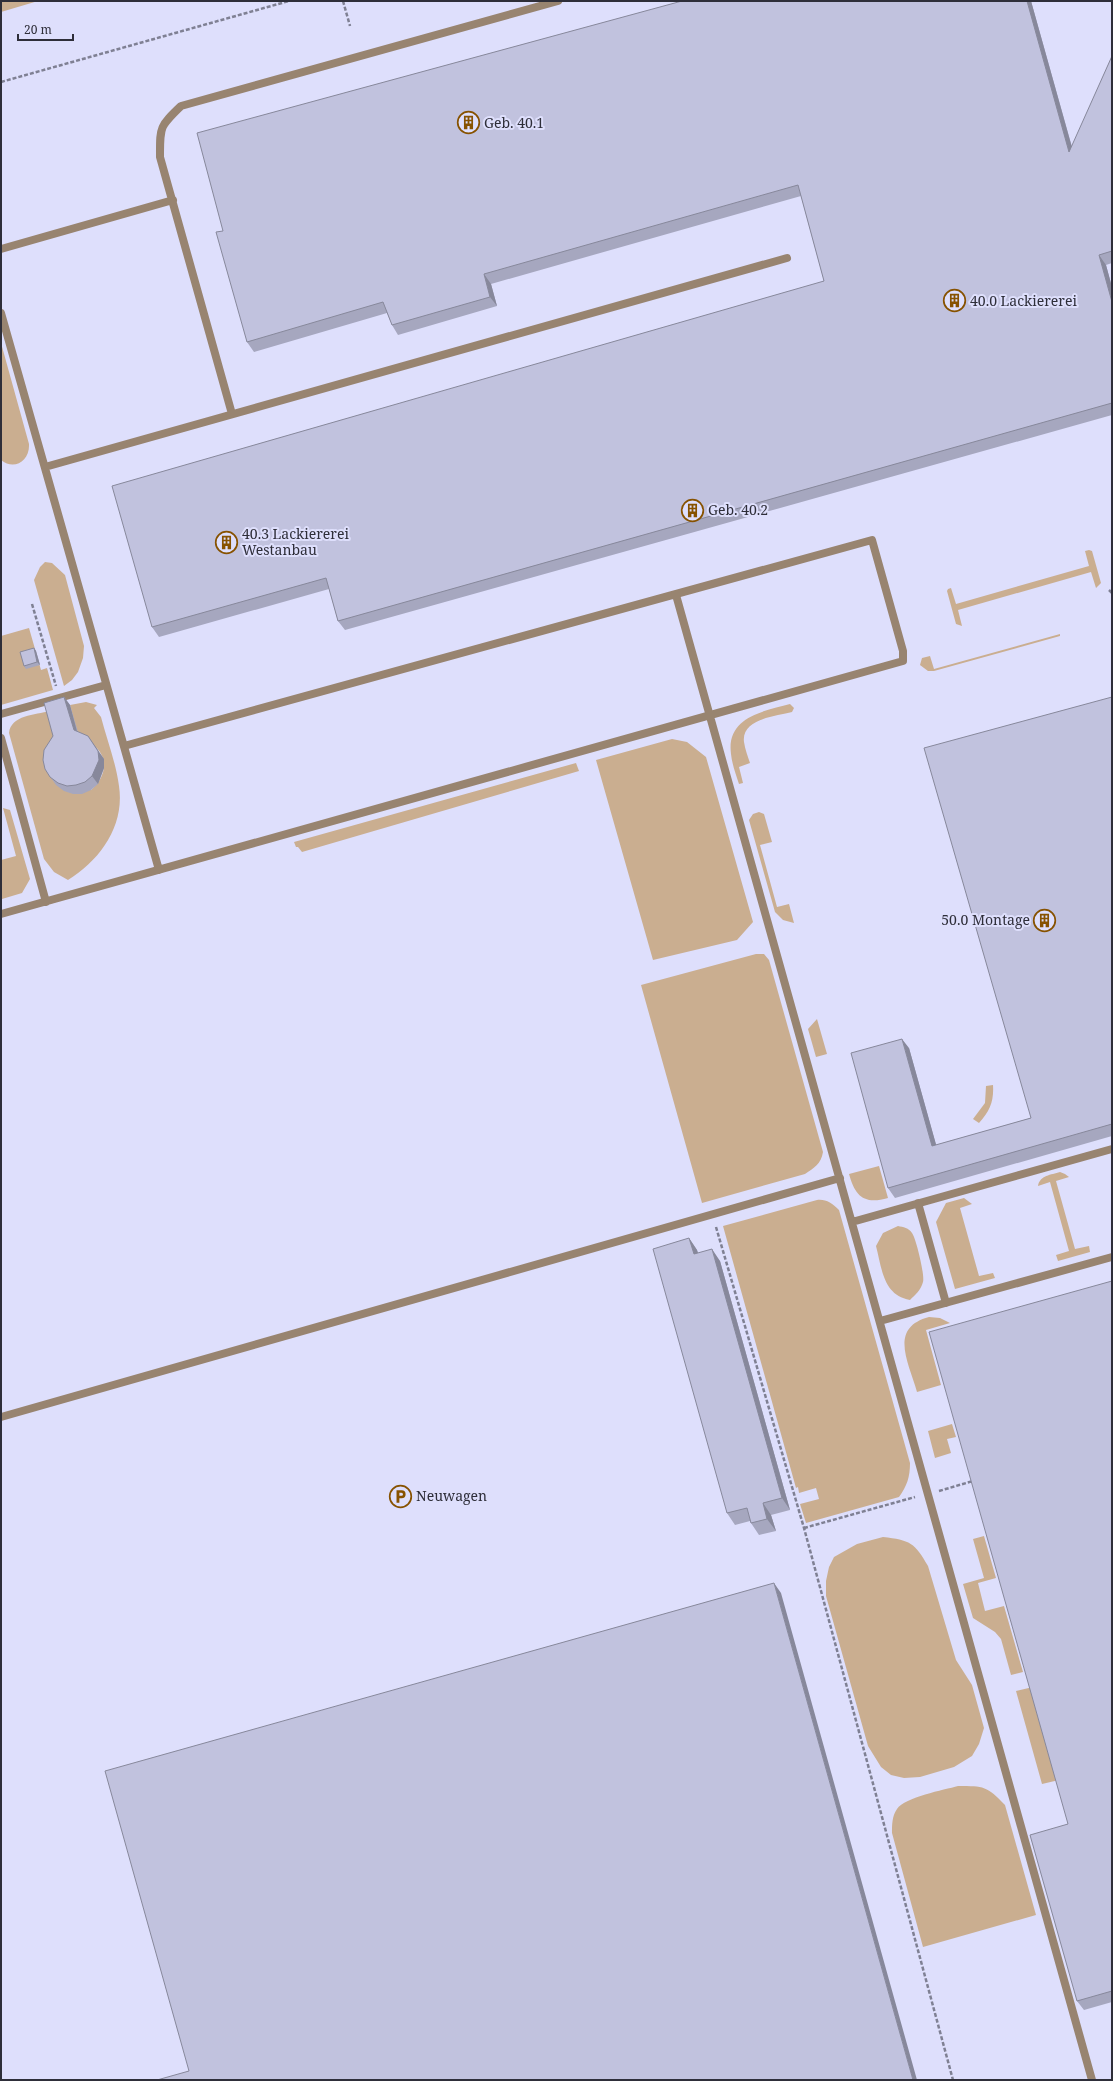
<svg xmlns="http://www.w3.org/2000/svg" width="1113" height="2081" font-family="'Noto Serif',serif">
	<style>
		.green { fill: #caae90 }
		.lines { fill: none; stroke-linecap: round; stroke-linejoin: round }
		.path { stroke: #7f8093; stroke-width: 2.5; stroke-dasharray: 4 2; stroke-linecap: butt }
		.lane { stroke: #988470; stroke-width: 8 }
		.wall { fill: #a6a7bf }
		.shaded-wall { fill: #87889b }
		.building { fill: #c1c2de; stroke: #87889b }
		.labels { text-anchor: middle; stroke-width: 4; stroke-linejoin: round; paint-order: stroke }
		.poi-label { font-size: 14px; fill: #2e2e39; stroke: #dedffc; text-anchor: start }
	</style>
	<rect width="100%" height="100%" fill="#dedffc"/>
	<!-- green -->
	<path class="green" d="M1,1H38L1,12Z
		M1,343L29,444C30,461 14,471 1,460Z
		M1089,550L1092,551L1101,583L1096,588L1091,572L958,610L962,626L956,624L947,591L948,589L951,588L956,604L1089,566L1085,551Z
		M45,562L52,563L65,575L84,646L83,658L78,672L72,680L64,686L34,580L40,567Z
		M29,628L41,670L47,668L53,690L1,705V636Z
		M1060,634V636L934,671H928L920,665L922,658L930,656L934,669Z
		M86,702L97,705L94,708L101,717C107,740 116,763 119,786C125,826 100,860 68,880L54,872L44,859L9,733C11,715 35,715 50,711L91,790C112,772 107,745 79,739L70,705Z
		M790,704L794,708L792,712C776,716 741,719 744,742C745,749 748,757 750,763L739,767L743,783L739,784C736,775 732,764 731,754C726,717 764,711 790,704Z
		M672,739L687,742L706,757L753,922L737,940L653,960L596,760Z
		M576,763L579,771L302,852L298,847H296L294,842Z
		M3,808L10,810L30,879L22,893L2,899L1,860L16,856Z
		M759,812L764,814L772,842L760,845L777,907L789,904L794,923L783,920L775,912L749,820L753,814Z
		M756,954H764L769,960L823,1152C821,1164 814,1168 805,1174L702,1203L641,985Z
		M817,1019L827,1054L816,1057L808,1029Z
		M993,1085C994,1101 990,1111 979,1123L973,1119L985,1103L986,1086Z
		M879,1166L888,1198C864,1205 855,1196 849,1174Z
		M1060,1172L1065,1174L1069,1177L1056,1181L1075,1249L1089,1246L1090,1252L1058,1261L1056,1255L1069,1251L1050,1182L1038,1186C1040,1175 1051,1175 1060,1172Z
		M964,1198L972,1204L960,1208L979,1276L993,1273L995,1278L955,1289L936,1222L946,1203Z
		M817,1200C826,1199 832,1203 839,1210L910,1463C910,1477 907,1486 899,1497L806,1523L800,1504L819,1499L816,1488L799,1493L798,1487L796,1488L723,1226Z
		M898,1226C903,1227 909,1228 912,1233C916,1238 925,1275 923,1282C921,1290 915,1295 910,1300C883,1295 882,1269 876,1246L883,1233Z
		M929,1317L940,1318L950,1323L926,1330L941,1385L917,1392C909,1363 888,1328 929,1317Z
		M952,1424L956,1437L947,1439L951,1453L935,1458L928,1431Z
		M984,1536L996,1578L978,1583L985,1611L1004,1606L1023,1672L1011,1675L1001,1639L995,1632L973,1618L963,1584L984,1578L973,1539Z
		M883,1537C910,1540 915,1543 928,1566L956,1660L972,1685L984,1728L979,1744L972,1756L954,1767L920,1777L904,1778L891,1775L881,1767L868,1746L826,1596V1581L829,1567L834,1557L857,1544Z
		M1033,1687L1059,1780L1042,1784L1016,1691Z
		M958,1786C984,1786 987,1786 1005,1805L1036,1915L923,1947L892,1833C892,1825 892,1816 897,1809C905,1797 944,1790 958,1786Z"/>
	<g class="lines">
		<!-- path -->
		<path class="path" d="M343,1L350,26
			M1,82L289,1
			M1109,590L1112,593
			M32,604L56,686
			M716,1227L804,1528L953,2080
			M939,1491L973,1481
			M804,1528L915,1497"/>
		<!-- lane -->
		<path class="lane" d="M1,249L173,200
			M1,313L159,870
			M232,414L160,157C160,127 159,127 181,106L558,1
			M45,467L787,258
			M676,595L1092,2080
			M1,714L106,685
			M1,738L46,902
			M1,914L903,661V651L872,540L124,746
			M918,1203L946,1303
			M852,1222L1112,1149
			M880,1321L1112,1257
			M1,1417L840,1178"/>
	</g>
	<!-- wall -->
	<path class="wall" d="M682,1H1031L1072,147L1112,56V263L1106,265L1112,287V415L345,630L338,621L329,589L159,637L152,627L824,281L801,196L491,284L497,306L398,335L392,325L387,313L254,352L247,342L223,231Z
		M34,648L36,651L40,665L26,669L24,666Z
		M64,697L70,705L78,732L94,745L104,759V768L98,784L91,790L82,794H73L64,791L56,785L45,769L53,736Z
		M1112,697V1136L895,1198L888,1188L909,1048L936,1145L1031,1118Z
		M689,1238L697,1250L698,1253L720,1261L790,1510L771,1515L776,1531L759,1535L751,1523L750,1521L735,1525L727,1513Z
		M1112,1281V2002L1084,2010L1077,2001L1068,1824Z"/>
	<!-- shaded-wall -->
	<path class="shaded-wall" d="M1027,1H1031L1076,162L1069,152Z
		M1099,255L1106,265L1112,287V302Z
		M484,274L491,284L497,306L490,297Z
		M34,648L36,651L40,665L37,662Z
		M64,697L70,705L79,739L74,730Z
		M88,736L104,759V768L98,784L92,776Z
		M902,1039L909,1048L939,1155L932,1146Z
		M689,1238L697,1250L702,1266L694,1254Z
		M712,1249L720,1261L790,1510L782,1498Z
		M763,1503L771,1515L776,1531L767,1519Z
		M774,1583L781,1593L917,2080H913Z"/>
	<!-- building -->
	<path class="building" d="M682,1H1027L1069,152L1112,56V251L1099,255L1112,302V403L338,621L326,578L152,627L112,486L824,281L798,185L484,274L490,297L392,325L383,302L247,342L216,232L223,231L197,133Z
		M34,648L37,662L24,666L20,652Z
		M64,697L74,730L88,736L98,751L99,760L92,776L85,782L76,785L67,786L58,783L50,777L45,769L43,760L44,750L53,736L44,703Z
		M1112,697V1124L888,1188L851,1053L902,1039L932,1146L1031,1118L924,748Z
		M689,1238L694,1254L712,1249L782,1498L763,1503L767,1519L751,1523L747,1508L727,1513L653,1249Z
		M1112,1281V1991L1077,2001L1030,1835L1068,1824L929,1332Z
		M774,1583L913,2080H157L189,2071L105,1771Z"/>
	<!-- icons -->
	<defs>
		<symbol id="building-ring" viewBox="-11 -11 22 22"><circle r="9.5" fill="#dedffc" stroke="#875200" stroke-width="1.5"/><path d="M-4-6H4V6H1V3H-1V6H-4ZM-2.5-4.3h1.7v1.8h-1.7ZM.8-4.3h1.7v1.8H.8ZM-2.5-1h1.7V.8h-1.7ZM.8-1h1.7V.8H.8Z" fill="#875200"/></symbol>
		<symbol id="parking-ring" viewBox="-11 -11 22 22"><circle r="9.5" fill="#dedffc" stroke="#875200" stroke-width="1.5"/><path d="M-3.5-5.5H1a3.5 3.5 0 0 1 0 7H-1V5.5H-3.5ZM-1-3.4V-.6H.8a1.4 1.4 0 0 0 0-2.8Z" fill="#875200"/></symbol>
	</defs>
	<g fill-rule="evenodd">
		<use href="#building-ring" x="456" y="110" width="25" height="25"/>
		<use href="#building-ring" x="942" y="288" width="25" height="25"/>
		<use href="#building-ring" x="680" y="498" width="25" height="25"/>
		<use href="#building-ring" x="214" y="530" width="25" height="25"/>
		<use href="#building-ring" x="1032" y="908" width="25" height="25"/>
		<use href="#parking-ring" x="388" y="1484" width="25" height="25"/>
	</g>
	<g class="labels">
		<!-- poi labels -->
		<g class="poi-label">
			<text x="484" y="128">Geb. 40.1</text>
			<text x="970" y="306">40.0 Lackiererei</text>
			<text x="708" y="515">Geb. 40.2</text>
			<text x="242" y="539">40.3 Lackiererei<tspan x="242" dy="16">Westanbau</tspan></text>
			<text x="1030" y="925" text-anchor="end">50.0 Montage</text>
			<text x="416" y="1501">Neuwagen</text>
		</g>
	</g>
	<!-- border -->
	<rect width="1113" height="2081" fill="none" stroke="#2e2e39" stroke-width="4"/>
	<!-- scale -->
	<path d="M18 34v6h55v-6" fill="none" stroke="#2e2e39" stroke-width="2"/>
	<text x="24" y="34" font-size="12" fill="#2e2e39" stroke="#dedffc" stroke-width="3" paint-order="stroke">20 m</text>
</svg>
